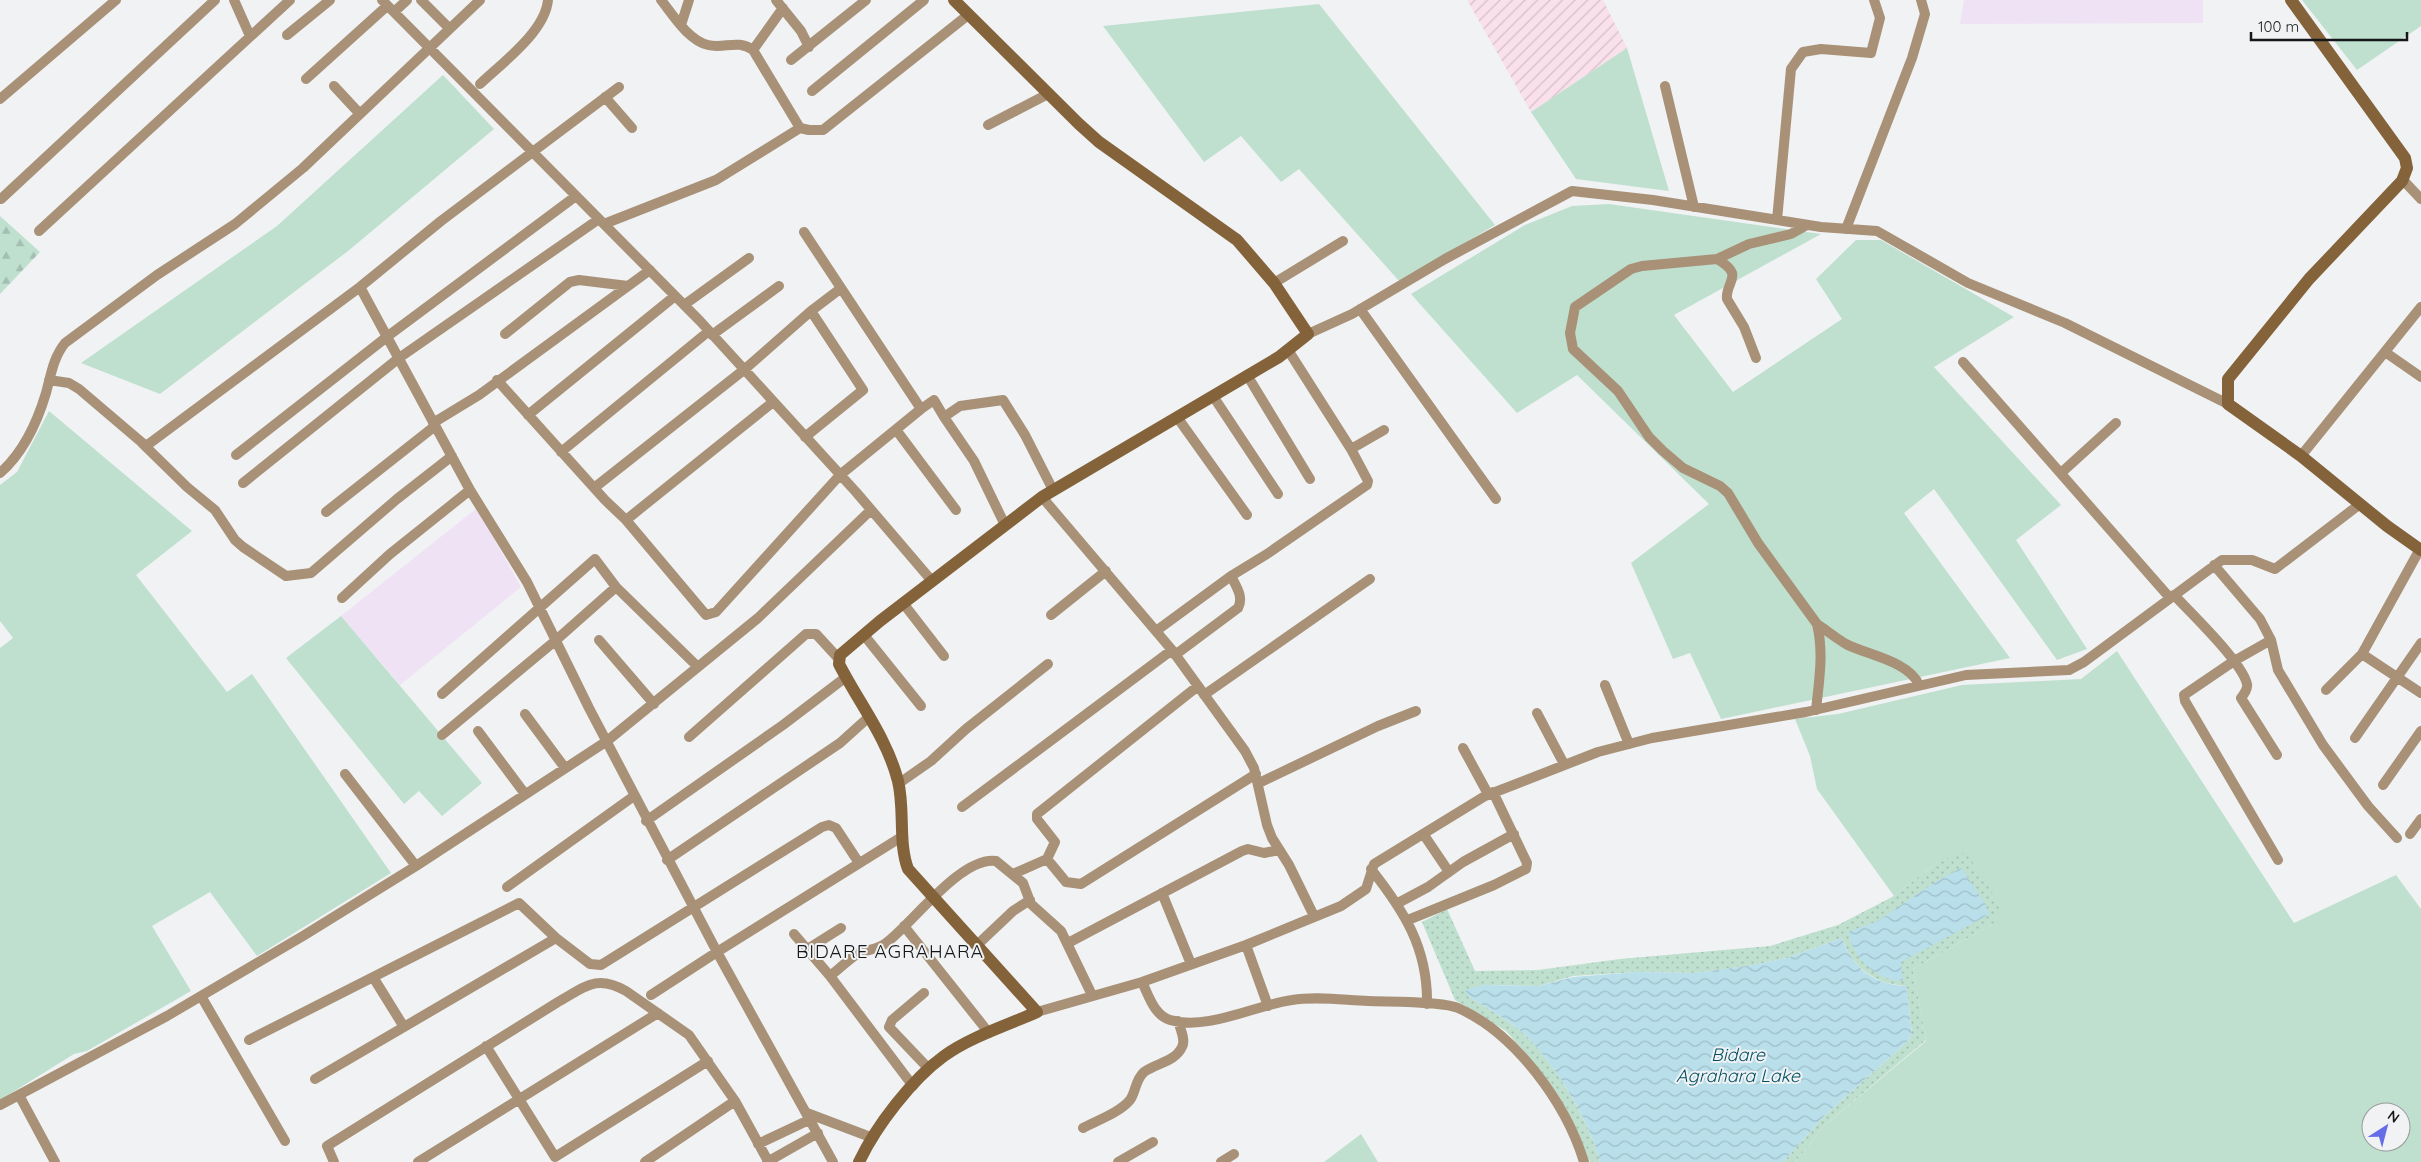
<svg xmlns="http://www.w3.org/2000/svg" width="2421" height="1162" font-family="Quicksand,sans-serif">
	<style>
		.industrial { fill: url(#industrial-furrows) }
		.education { fill: #f0e2f5 }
		.grass { fill: #bfe0cf; fill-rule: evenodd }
		.forest { fill: url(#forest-firs) }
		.park { fill: url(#park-dots) }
		.water { fill: url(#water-waves) }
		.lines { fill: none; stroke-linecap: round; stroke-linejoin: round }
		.street { stroke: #a89177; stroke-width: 10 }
		.secondary { stroke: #84633b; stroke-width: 12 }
		.labels { text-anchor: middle; stroke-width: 4; stroke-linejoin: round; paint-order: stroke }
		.water-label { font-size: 18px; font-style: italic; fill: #005062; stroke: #f0f2f4 }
		.quarter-label { font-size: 19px; letter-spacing: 1px; fill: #161718; stroke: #f0f2f4 }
	</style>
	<defs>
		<pattern id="industrial-furrows" width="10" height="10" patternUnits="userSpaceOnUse" patternTransform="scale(1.25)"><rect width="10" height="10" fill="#f9e0ea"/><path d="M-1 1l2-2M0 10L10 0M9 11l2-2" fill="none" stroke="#d5bfc8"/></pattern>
		<pattern id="forest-firs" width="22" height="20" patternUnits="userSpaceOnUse" patternTransform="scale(1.25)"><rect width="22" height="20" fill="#bfe0cf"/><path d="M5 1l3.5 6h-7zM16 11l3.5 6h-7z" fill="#a3bfb1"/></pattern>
		<pattern id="park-dots" width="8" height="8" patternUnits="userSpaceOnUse" patternTransform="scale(1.25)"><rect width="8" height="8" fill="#bfe0cf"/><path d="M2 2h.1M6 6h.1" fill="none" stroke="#a3bfb1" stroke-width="1.8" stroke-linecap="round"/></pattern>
		<pattern id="water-waves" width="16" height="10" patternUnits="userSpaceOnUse" patternTransform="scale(1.25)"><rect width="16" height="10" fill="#b9dfeb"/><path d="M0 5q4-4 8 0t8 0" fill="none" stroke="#9ebfc9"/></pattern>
	</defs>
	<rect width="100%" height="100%" fill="#f0f2f4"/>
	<!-- industrial -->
	<path class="industrial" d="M1467,0H1603L1627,48L1531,112Z"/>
	<!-- education -->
	<path class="education" d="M1964,0H2203V23L1960,24Z
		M477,508L521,587L400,685L341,616Z"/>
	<!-- grass -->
	<path class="grass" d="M2302,0H2421V26L2357,70Z
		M1319,4L1495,225L1400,282L1299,169L1281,182L1241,136L1204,162L1103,26Z
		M1627,48L1669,191L1576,179L1531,112Z
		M443,75L494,129L348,251L160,394L81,363L277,226Z
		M1609,204L1821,234L1674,315L1733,392L1842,319L1816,279L1856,240H1881L2014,317L1934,367L2061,505L2016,540L2087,649L2057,660L1934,489L1904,513L2010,658L1721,719L1690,653L1673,659L1631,563L1709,504L1577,375L1517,413L1411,294L1525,225L1572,206Z
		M49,411L192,531L136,575L227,692L252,674L391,873L257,956L210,892L152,926L191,991L87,1051L74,1054L0,1100V648L13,638L0,621V485L17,472Z
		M341,616L482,783L442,816L419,791L404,804L286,658Z
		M2117,651L2294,923L2396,875L2421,909V1162H1795L1824,1126L1926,1041L1913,969L1994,923L1937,862L1894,896L1817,789L1810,756L1795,719L1838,714L1962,685L2081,679ZM2371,1112H2401V1142H2371Z
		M1361,1134L1378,1162H1324Z"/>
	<!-- forest -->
	<path class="forest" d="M0,216L40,252L0,294Z"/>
	<!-- park -->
	<path class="park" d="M1966,852L2000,905L1994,923L1913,969L1926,1040L1824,1126L1795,1162H1783L1824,1116L1908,1041L1912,1033L1906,986C1875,984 1852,968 1842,938L1787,958L1754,965L1696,973L1637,972L1573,976L1539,986L1483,985L1468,996C1484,1006 1501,1016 1516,1027C1550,1053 1590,1121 1600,1162H1590L1566,1108L1530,1058L1506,1031L1455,1000L1422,922L1447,909L1475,971L1538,970L1620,959L1770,946L1838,925L1894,896L1937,862Z"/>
	<!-- water -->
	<path class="water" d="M1961,868L1986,905L1988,915L1901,962L1903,981C1874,979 1855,960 1848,932L1878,921L1935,882Z
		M1842,938C1852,968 1875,985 1906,986L1912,1033L1908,1041L1824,1116L1783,1162H1600C1590,1120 1550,1054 1516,1027C1501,1016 1484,1006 1468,996L1465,990L1483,985L1539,986L1573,977L1637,972L1696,973L1753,965L1787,958Z"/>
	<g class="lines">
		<!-- street -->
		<path class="street" d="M234,0L250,36
			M382,0L700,321L856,492L932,581
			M421,0L449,28
			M661,0C673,15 688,40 708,45C724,49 738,39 753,50L800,128
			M776,0L801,31L809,47
			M394,12L407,0
			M681,25L689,0
			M287,35L330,0
			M753,50L783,8
			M791,60L866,0
			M306,79L387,6
			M480,84C502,63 545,32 548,0
			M334,86L360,114
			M1665,86L1694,207
			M812,91L924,0
			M605,97L632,128
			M0,99L116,0
			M988,125L1048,94
			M2403,180L2421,199
			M1,199L215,0
			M1777,220L1791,69L1803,52L1821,49L1871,53L1880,18L1874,0
			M604,224L716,180L800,128L809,130H823L968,15
			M1846,229L1912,58L1925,14L1921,0
			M39,231L290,0
			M1717,259L1749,244L1791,234L1807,225
			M1274,283L1343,241
			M360,287L470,490L527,582L589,708L717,952L903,836
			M684,305L749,258
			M1360,309L1496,499
			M505,334L570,282L579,280L628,286
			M1308,334L1352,314L1445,259L1572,191L1653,200L1821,227L1877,231L1968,283L2065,323L2228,404
			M712,335L779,286
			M2385,352L2421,377
			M1756,358L1744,327L1727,299C1725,281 1746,276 1717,259L1642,266L1631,269L1575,307L1570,333L1573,349L1618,391L1649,437L1663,451L1683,468L1720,486L1728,493L1758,543L1817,624C1824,653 1819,681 1816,710
			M1963,362L2170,598
			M1247,375L1310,479
			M49,380L69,383L79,389L146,446L360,287L441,221L619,87
			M497,380L605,500L626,520L706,615L716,612L840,475L921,409L804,232
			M1213,396L1278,494
			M921,409L934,400L944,417L960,406L1003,400L1025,435L1053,490
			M528,415L675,296
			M944,417L974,461L1005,525
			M1177,417L1247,515
			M433,423L479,395L650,270
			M897,431L956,510
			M805,437L863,390L811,311
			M142,443L187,487L215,510L235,540L243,547L286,576L311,573L397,499L452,456
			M1351,449L1384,430
			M561,452L709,331
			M236,455L388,336L576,196
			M2301,456L2421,307
			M0,473C23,453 37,423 46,393C51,375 53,358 65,343L157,275L235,224L303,168L480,0
			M2061,473L2116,423
			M243,483L399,358L599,219
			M594,488L745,369L811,311L840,289
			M1042,497L1172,650L1245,751L1254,768L1267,825L1272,838L1289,865L1314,916
			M326,512L435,426
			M626,520L773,402
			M2214,565L2260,619L2271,640L2278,670L2323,745L2368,806L2397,838
			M2174,595C2191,613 2242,662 2247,684C2248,689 2244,694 2241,698L2277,755
			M342,598L390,554L470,490
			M903,603L944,656
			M1051,615L1106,571
			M1817,624C1826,630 1836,638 1846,644C1867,655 1909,661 1919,685
			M1156,631L1231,576L1267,554L1367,485L1368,481L1351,449L1288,350
			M864,635L921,706
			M599,640L654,704
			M2271,640L2234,661L2184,695L2185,701L2278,860
			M2362,654L2421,693
			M1175,655L1238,608C1244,597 1236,586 1231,576
			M1605,685L1629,744
			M1198,686L1037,814V819L1055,842L1047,859L1066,882L1081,884L1256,774
			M2326,690L2362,654L2420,549
			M442,694L595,559L616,587L698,667
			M1204,695L1370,579
			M1537,713L1564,764
			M525,714L565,768
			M478,731L525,794
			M442,735L555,641L616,587
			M689,737L806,634H816L839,659
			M2355,738L2421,643
			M1463,748L1488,794
			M345,774L416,866
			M1259,783L1378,726L1416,711
			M898,784L931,761L966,729L1048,664
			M2383,785L2421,731
			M962,807L1172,650
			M646,821L783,725L846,677
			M2410,834L2421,819
			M1424,835L1449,872
			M667,860L840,743L870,716
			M1371,869C1404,911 1428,948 1427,1004
			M1013,874L1047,859
			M507,887L634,796
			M1162,893L1191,964
			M1398,903L1428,887L1463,862L1514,834
			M1408,920L1494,885L1526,869L1527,863L1493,792
			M904,926L989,1033
			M794,934L830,976C839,969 848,960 857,954C867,949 878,950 886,943C912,924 961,856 996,861L1023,883L1031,904L1061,931L1092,995
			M1068,943L1242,851L1248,849L1264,853L1279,850
			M1246,945L1268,1006
			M976,946L1013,911L1030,900
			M806,950L841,928
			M830,976L913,1086
			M373,977L404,1027
			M1142,982C1149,996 1154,1015 1170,1020C1208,1031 1255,1005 1292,1000C1316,996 1343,1000 1368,1001C1388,1002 1442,1001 1458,1008C1515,1033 1566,1103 1584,1162
			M924,993L892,1020L889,1027L929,1069
			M651,995L717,952L833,1162
			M201,996L285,1141
			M1037,1012L1142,982L1246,945L1341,906L1366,889L1374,864L1485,796L1598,752L1652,738L1806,712L1966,675L2069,670L2084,662L2222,560H2252L2275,569L2360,504
			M249,1040L519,903L556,938
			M486,1046L555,1157L708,1061
			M315,1079L556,938L590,964L601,965L822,827L829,825L836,828L859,863
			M19,1095L55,1162
			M0,1105L167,1016L303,936L416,866L607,741L758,618L871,510
			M807,1113L873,1138
			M1083,1128C1098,1120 1119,1113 1130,1100C1136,1092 1135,1080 1144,1072C1156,1063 1175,1062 1182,1047C1186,1040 1180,1028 1178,1021
			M758,1144L811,1119
			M334,1162L327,1146L558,1002C585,987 596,974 626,991L689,1035L735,1101L768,1161
			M418,1162L658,1013
			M645,1162L735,1101
			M767,1162L818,1133
			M1118,1162L1153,1142
			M1221,1162L1234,1154"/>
		<!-- secondary -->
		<path class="secondary" d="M2291,0L2405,158L2407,168L2402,181L2309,279L2228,379V404L2301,456L2387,526L2421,550
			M859,1162C876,1126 912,1079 944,1056C970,1037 1008,1025 1037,1012L908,869C898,842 905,810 898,781C887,738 859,703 839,664L840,655L880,621L1042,497L1279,357L1308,334L1274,283L1237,240L1099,142L1079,124L954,0"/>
	</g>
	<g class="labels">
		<!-- water labels -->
		<g class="water-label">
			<text x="1738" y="1061">Bidare<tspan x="1738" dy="21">Agrahara Lake</tspan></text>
		</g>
		<!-- quarter labels -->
		<g class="quarter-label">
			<text x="890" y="958">BIDARE AGRAHARA</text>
		</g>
	</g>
	<!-- north arrow -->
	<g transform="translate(2386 1127) rotate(36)"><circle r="24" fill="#f0f2f4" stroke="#999a9c"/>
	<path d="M0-4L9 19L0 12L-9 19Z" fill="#676de6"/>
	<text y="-8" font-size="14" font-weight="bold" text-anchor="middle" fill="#161718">N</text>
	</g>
	<!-- scale -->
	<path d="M2251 32v8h156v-8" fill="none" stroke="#161718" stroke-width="2.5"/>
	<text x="2258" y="32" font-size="15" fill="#161718" stroke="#f0f2f4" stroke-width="4" paint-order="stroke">100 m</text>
</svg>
